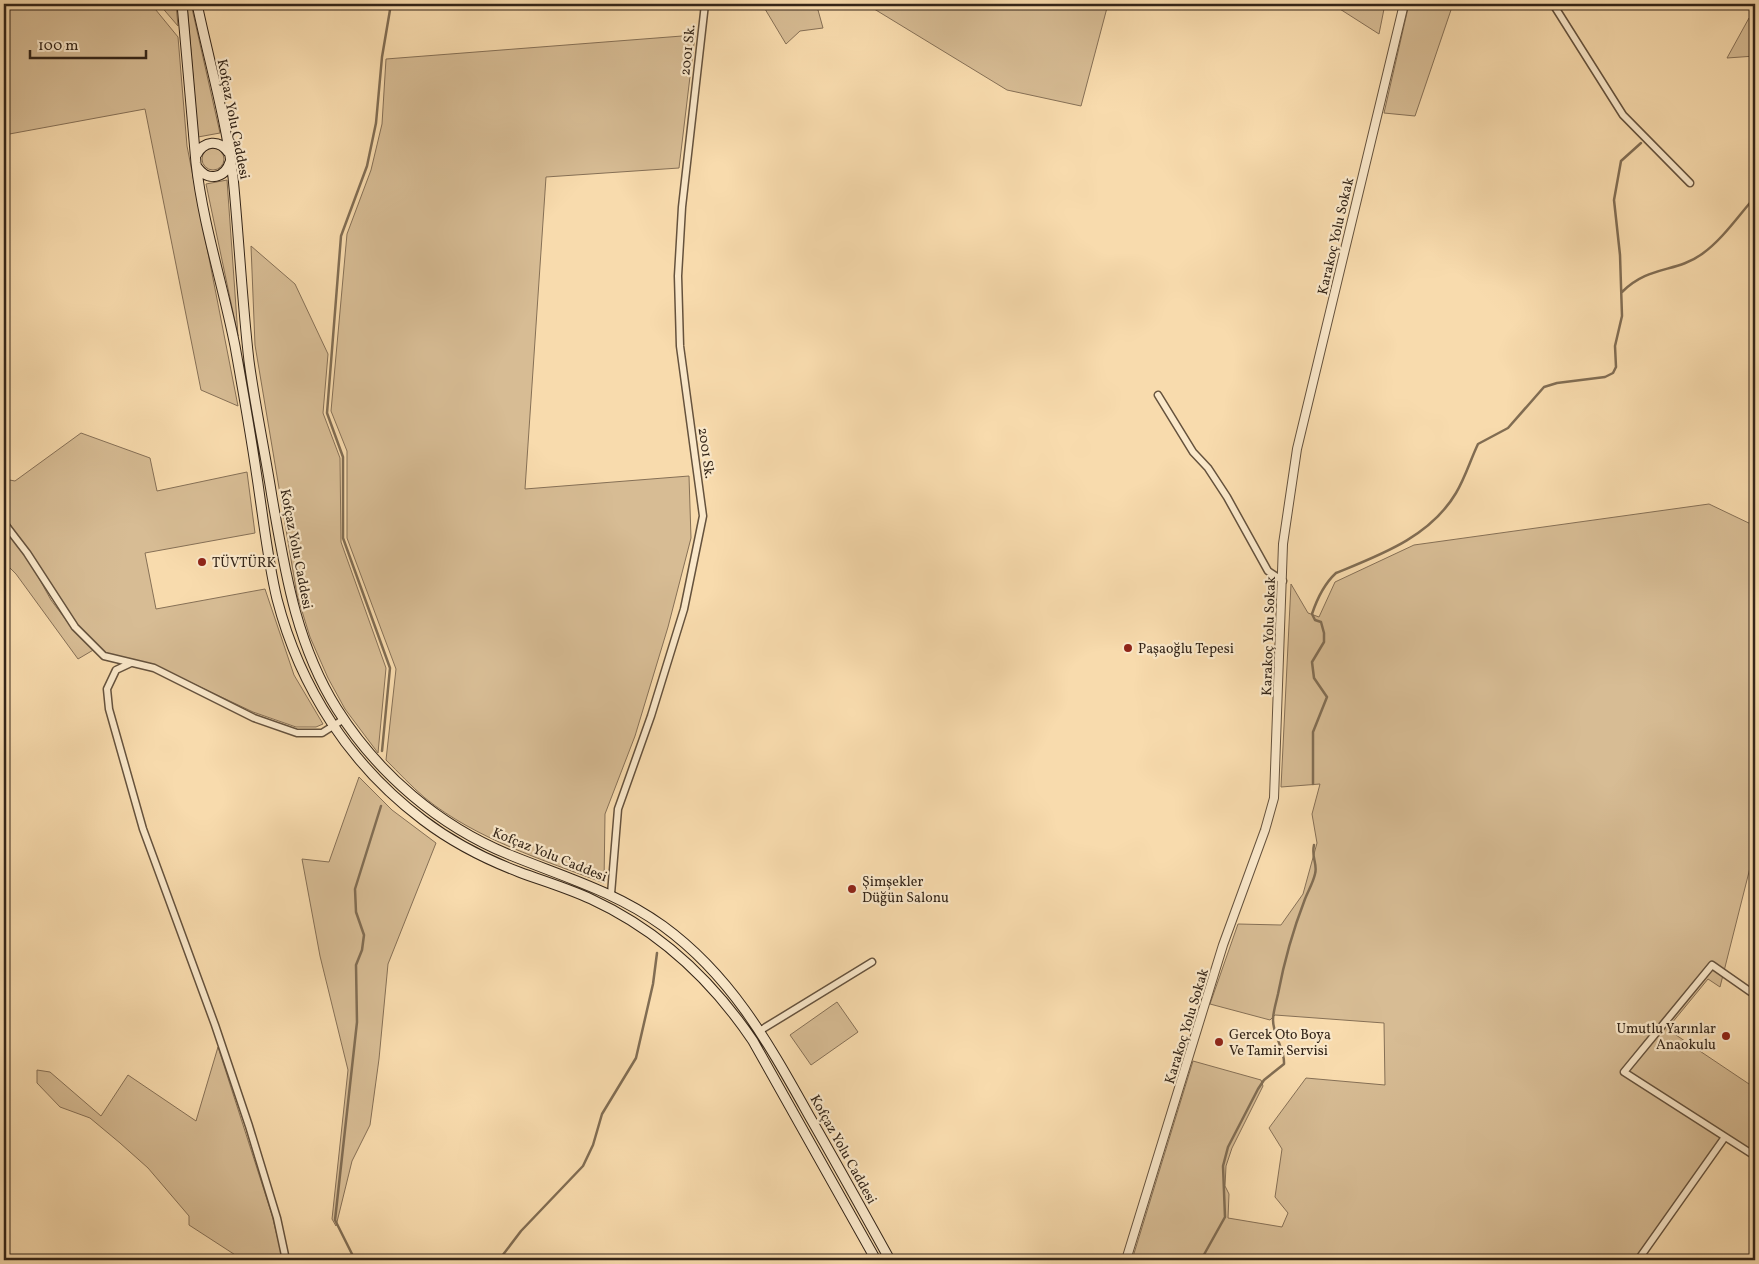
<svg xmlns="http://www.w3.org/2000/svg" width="1759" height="1264" font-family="Vollkorn,serif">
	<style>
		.green { fill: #d7bc94; stroke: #867056 }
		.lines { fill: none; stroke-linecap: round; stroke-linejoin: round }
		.stream { stroke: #816d53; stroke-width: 2.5 }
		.minor-casing { stroke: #65523d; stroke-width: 9 }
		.tertiary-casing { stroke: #65523d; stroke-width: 10 }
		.secondary-casing { stroke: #342518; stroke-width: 11 }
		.minor { stroke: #fae8ca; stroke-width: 6 }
		.tertiary { stroke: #fae8ca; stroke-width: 8 }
		.secondary { stroke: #fae8ca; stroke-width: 9 }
		.poi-dot { fill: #8f2418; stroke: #fae8ca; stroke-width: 2 }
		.labels { text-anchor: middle; stroke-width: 4.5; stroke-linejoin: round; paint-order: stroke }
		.street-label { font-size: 14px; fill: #342518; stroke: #fae8ca }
		.poi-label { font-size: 14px; fill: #342518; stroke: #fae8ca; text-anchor: start }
	</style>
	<rect width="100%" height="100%" fill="#f8dbad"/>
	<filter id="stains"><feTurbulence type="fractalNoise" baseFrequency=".004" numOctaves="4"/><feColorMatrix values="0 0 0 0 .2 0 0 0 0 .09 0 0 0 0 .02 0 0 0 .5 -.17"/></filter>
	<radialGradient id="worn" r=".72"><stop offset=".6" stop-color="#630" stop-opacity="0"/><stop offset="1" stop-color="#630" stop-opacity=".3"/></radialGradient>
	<!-- green -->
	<path class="green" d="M4,4H151L178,37L187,146L238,406L201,390L145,109L4,135Z
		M159,4H176L178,26Z
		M187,4H191L220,133L198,137Z
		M762,4H809L818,10L823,28L800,31L786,44Z
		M866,4H1108L1081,106L1007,90Z
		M1332,4H1385L1379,34Z
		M1409,4H1453L1415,116L1384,113Z
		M1749,18L1755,21V56L1727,58Z
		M695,35L679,168L546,177L525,489L689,476L691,538L668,627L635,736L605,814L604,883C543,860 476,839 425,798C411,786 399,773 386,760L396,669L347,538V451L331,411L347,234L371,170L382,124L386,59Z
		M202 159a11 11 0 1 1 22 0a11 11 0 1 1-22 0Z
		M227,180L238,336L206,184Z
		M251,246L295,284L328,354L323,413L340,458L341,542L386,668L378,753L345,709L328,678L310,637L297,595L255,345Z
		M81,433L150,458L157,491L247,472L255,533L145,553L156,609L265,589L294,675L323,724L316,727H296L253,712L156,666L106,653L77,626L4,515V479L15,481Z
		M1709,504L1755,526V855L1753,856L1720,987L1708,979L1667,1029L1755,1088V1156L1725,1137L1637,1260H1132L1193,1061L1261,1080L1263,1086L1232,1148L1226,1166L1225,1186L1229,1194L1228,1218L1282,1227L1288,1213L1275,1197L1282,1149L1269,1128L1306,1078L1385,1085L1384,1023L1275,1015L1270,1020L1210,1004L1238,924L1281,925L1303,894L1317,843L1312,814L1320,784L1281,787L1291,584L1308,613L1319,617L1335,582L1414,545Z
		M4,527L26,555L51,600L72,628L95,649L78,659L16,574L4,562Z
		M359,777L392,810L436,843L388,964L379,1059L370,1125L352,1161L336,1226L332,1219L348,1070L320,956L302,859L329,862Z
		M837,1002L858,1032L811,1065L790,1035Z
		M218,1047L272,1215L283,1260H243L189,1225V1216L148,1168L120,1143L90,1118L60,1107L37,1083V1070L50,1072L101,1116L128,1075L196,1121Z"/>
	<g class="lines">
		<!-- stream -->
		<path class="stream" d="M1622,292C1649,265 1676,273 1702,254C1722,240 1739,215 1755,197
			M382,751L390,668L343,538V457L327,413L341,236L367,166L376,123L382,57L391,4
			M1313,784V732L1327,697L1314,678L1312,662L1324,642V633L1321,622L1315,620L1312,614C1317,599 1324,584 1336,573C1380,555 1430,537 1456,493C1465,478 1470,461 1478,444L1508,428L1544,387L1557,383L1605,377L1613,373L1616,367L1615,346L1622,316L1620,255L1614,200L1621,161L1641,143
			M352,1260V1254L335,1220L357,1022L356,965L362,950L364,935L356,912L355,889L381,806
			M499,1260L521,1231L583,1166L593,1145L602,1114L636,1058L653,984L657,953
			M1201,1260L1225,1217L1223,1166L1228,1147L1258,1089L1264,1080L1284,1064C1285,1049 1273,1036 1273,1020C1273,1012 1276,1003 1278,994C1284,962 1293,930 1305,899C1308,891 1313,883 1315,874C1318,864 1311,858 1314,845"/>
		<defs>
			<path id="minor" d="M1553,4L1623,115L1690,183
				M1158,395L1193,452L1208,468L1227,497L1268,571L1283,581
				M4,523L27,553L75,627L104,656L154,668L254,718L297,733H322L344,719
				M131,663L116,670L107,689L109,709L143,829L215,1025L249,1126L277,1218L286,1260
				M611,894L618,809L651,716L684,609L703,516L680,346L678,276L682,207L705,4
				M1755,995L1712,965L1624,1072L1755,1156
				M761,1030L872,962
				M1638,1260L1725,1137"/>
			<path id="tertiary" d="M1126,1260L1223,945L1265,830L1274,798L1283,544L1297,449L1404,4"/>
			<path id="secondary" d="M182,4C187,57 191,111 196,163C203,225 223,285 235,346C244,396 253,447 260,498C265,532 269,566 277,599C300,688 350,765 423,820C452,842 485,859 519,872C543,881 567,888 591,899C658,930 712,980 753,1041L876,1260
				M197,4C209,61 226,119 233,177C239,238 242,300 249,361C255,406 265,452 272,497C285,571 296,644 337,709C378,774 439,826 510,855C564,877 614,891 663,926C733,977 770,1046 811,1119C838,1166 864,1213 890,1260
				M197,154C204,141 219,139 228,152
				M198,168C208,182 225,178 230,162"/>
		</defs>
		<!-- minor casing -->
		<use href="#minor" class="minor-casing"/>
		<!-- tertiary casing -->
		<use href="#tertiary" class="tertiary-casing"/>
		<!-- secondary casing -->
		<use href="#secondary" class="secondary-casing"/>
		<!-- minor -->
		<use href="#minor" class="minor"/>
		<!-- tertiary -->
		<use href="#tertiary" class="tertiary"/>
		<!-- secondary -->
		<use href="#secondary" class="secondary"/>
	</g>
	<!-- markers -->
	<g class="poi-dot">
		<circle cx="202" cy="562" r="5"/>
		<circle cx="1128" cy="648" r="5"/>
		<circle cx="852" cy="889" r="5"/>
		<circle cx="1726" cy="1036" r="5"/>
		<circle cx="1219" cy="1042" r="5"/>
	</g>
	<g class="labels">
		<!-- street labels -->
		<g class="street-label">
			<text transform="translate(687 50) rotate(-84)" y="5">2001 Sk.</text>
			<text transform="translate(234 119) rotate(79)" y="5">Kofçaz Yolu Caddesi</text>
			<text transform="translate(1335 236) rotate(-77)" y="5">Karakoç Yolu Sokak</text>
			<text transform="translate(707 453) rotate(82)" y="5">2001 Sk.</text>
			<text transform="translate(297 549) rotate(79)" y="5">Kofçaz Yolu Caddesi</text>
			<text transform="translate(1268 636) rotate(-88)" y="5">Karakoç Yolu Sokak</text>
			<text transform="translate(550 854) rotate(22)" y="5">Kofçaz Yolu Caddesi</text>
			<text transform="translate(1186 1026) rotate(-73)" y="5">Karakoç Yolu Sokak</text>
			<text transform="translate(844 1149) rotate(61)" y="5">Kofçaz Yolu Caddesi</text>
		</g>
		<!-- poi labels -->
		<g class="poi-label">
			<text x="212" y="567">TÜVTÜRK</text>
			<text x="1138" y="653">Paşaoğlu Tepesi</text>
			<text x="862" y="886">Şimşekler<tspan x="862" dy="16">Düğün Salonu</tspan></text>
			<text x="1716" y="1033" text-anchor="end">Umutlu Yarınlar<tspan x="1716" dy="16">Anaokulu</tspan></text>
			<text x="1229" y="1039">Gercek Oto Boya<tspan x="1229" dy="16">Ve Tamir Servisi</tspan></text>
		</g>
	</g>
	<!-- margin -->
	<rect width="1759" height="1264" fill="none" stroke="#f8dbad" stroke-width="20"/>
	<rect x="5" y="5" width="1749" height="1254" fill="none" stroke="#342518" stroke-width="2.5"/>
	<rect x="10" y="10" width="1739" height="1244" fill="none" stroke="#342518"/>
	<!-- scale -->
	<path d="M30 50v8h116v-8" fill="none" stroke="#342518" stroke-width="2.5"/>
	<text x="38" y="50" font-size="15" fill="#342518" stroke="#fae8ca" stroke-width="4" paint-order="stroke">100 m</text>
	<rect width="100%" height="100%" filter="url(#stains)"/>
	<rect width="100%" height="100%" fill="url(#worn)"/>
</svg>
